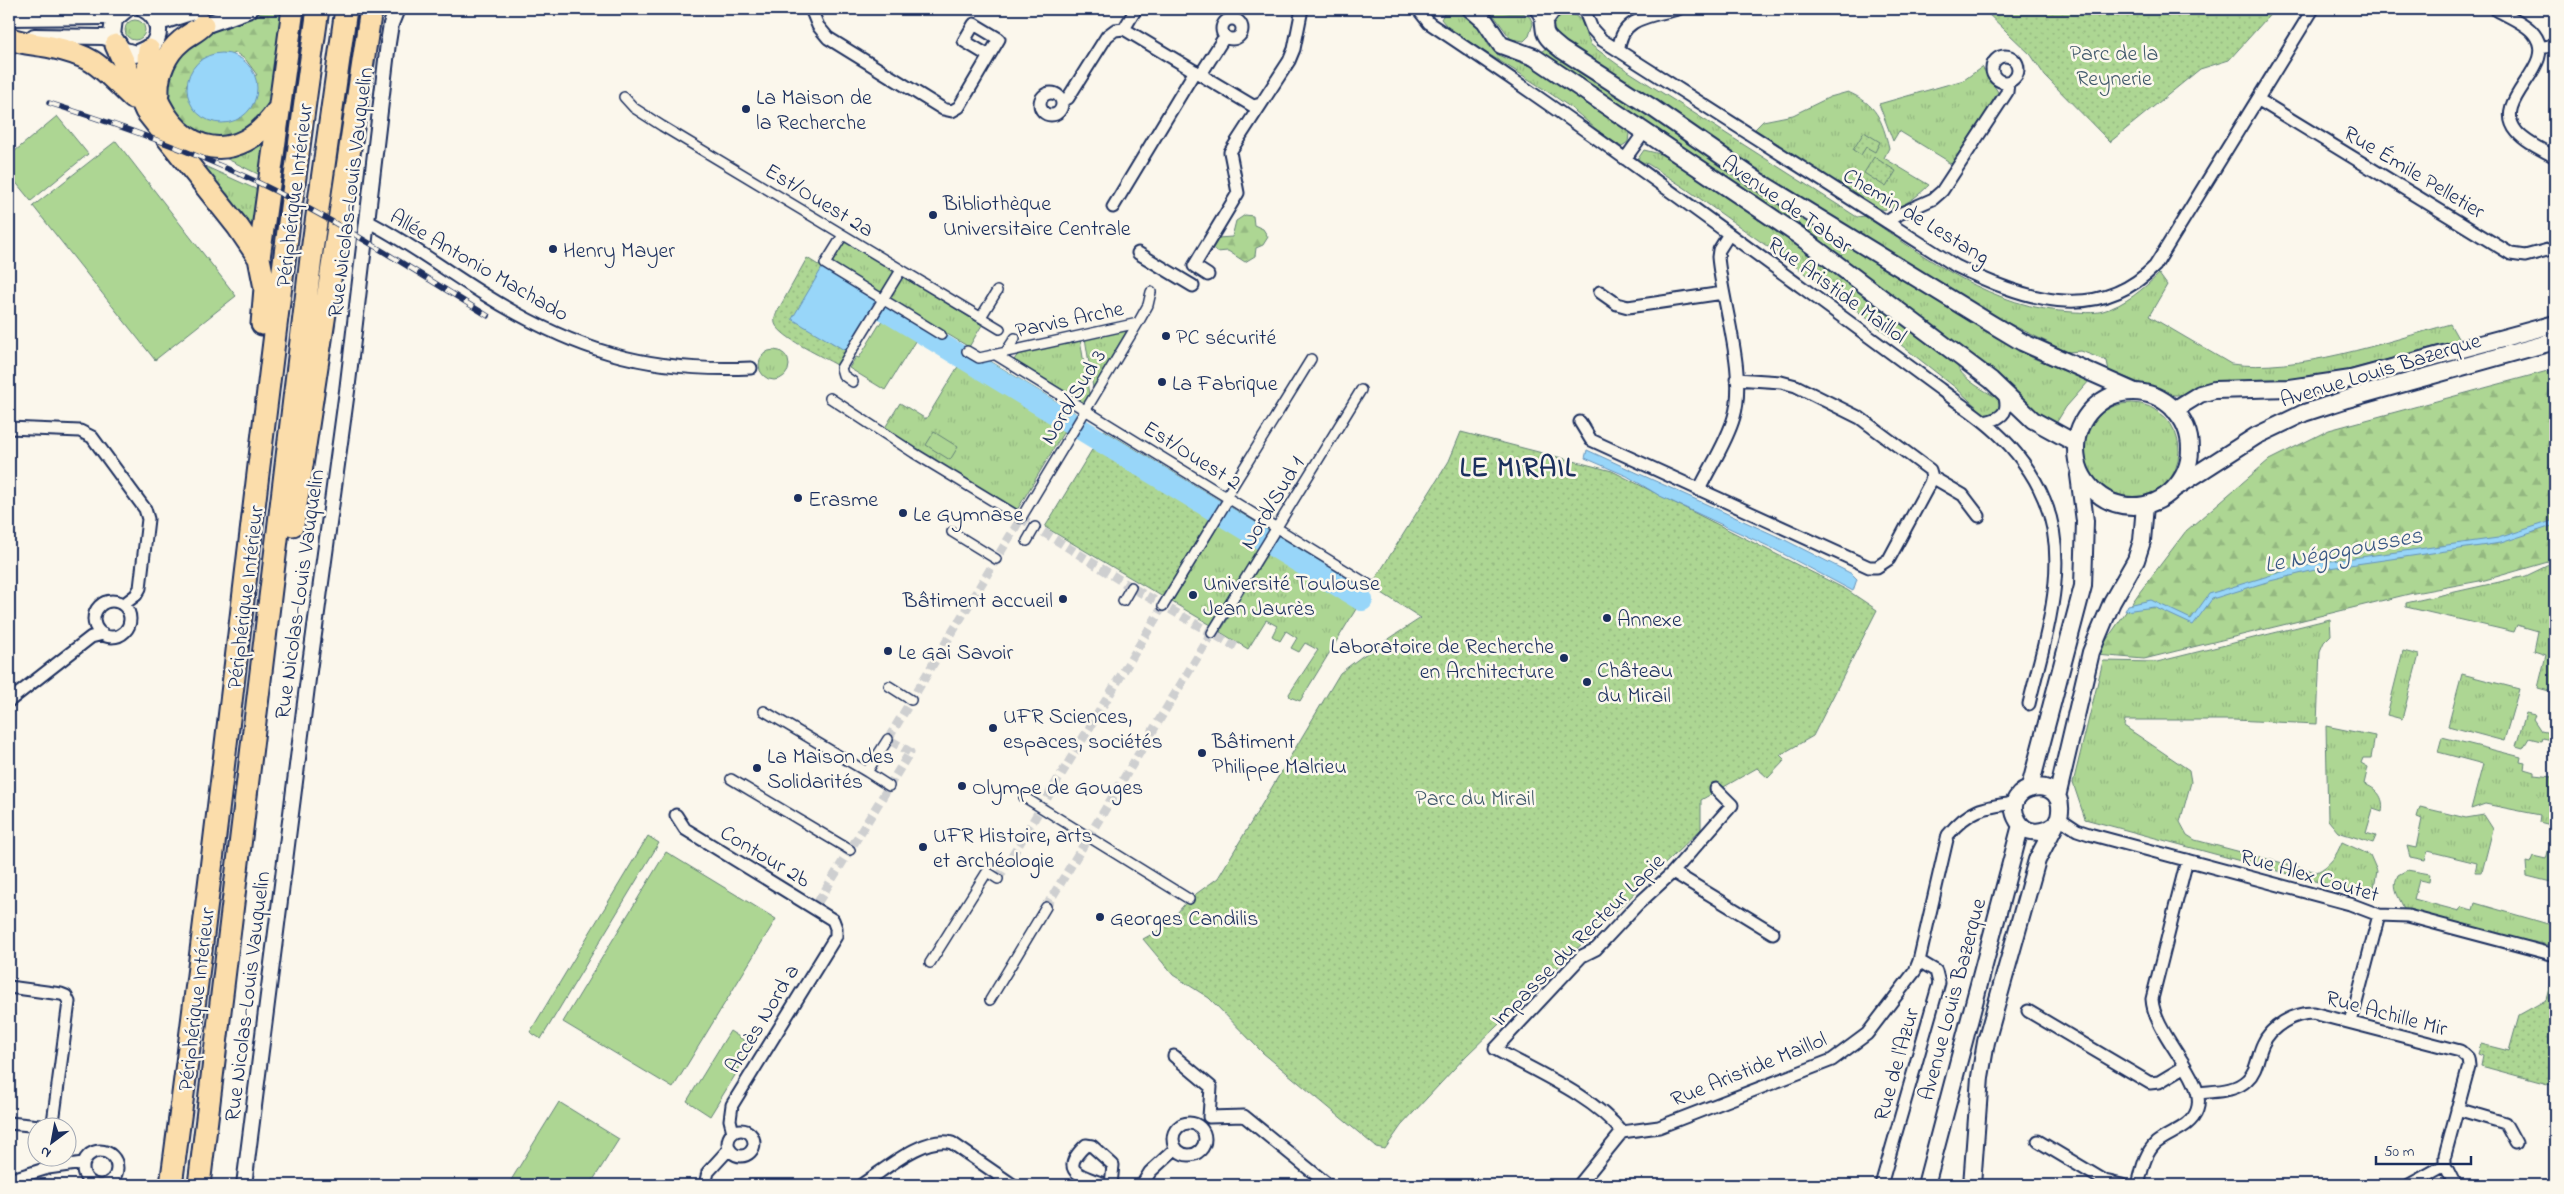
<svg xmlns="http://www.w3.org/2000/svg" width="2564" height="1194" font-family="'Indie Flower',sans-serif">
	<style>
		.grass { fill: url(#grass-tufts); stroke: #648278 }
		.forest { fill: url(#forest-firs); stroke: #648278; fill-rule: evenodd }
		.park { fill: url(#park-dots); stroke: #648278 }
		.pitch { fill: #add693; stroke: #648278 }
		.water { fill: #98d6f9; stroke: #6693bb }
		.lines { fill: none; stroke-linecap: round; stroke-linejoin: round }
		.river { stroke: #98d6f9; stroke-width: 22 }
		.pedestrian-tunnel { stroke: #cecfd0; stroke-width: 9; stroke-dasharray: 9 4.5; stroke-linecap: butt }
		.pedestrian-casing { stroke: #1b2f5e; stroke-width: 12 }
		.minor-casing { stroke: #1b2f5e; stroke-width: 15 }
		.tertiary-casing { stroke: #1b2f5e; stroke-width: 18 }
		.secondary-casing { stroke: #1b2f5e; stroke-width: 20 }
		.motorway-casing { stroke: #1b2f5e; stroke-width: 25 }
		.pedestrian { stroke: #fbf7ec; stroke-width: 9 }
		.minor { stroke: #fbf7ec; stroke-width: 11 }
		.tertiary { stroke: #fbf7ec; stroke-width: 14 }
		.secondary { stroke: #fbf7ec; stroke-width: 16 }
		.motorway { stroke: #fbddab; stroke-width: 21 }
		.rail-casing { stroke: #1b2f5e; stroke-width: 5.5 }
		.rail { stroke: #fbf7ec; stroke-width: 4; stroke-dasharray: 11; stroke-linecap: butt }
		.poi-dot { fill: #1b2f5e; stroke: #fbf7ec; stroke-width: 2 }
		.labels { text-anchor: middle; stroke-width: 5; stroke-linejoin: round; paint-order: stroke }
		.park-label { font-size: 22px; fill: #40596b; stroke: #fbf7ec }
		.poi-label { font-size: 22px; fill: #1b2f5e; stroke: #fbf7ec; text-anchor: start }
		.street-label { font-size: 22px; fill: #1b2f5e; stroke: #fbf7ec }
		.water-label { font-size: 24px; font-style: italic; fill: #3a5985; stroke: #fbf7ec }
		.district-label { font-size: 28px; font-weight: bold; letter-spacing: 1px; fill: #1b2f5e; stroke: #fbf7ec }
	</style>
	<defs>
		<pattern id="grass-tufts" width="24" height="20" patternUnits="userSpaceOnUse" patternTransform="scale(1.25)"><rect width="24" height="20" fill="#add693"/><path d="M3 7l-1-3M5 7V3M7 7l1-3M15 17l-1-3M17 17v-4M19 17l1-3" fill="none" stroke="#94b881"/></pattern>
		<pattern id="forest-firs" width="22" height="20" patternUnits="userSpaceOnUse" patternTransform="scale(1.25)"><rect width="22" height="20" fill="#add693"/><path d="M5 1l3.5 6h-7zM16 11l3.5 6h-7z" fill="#94b881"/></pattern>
		<pattern id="park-dots" width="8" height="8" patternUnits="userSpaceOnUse" patternTransform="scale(1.25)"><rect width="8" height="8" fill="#add693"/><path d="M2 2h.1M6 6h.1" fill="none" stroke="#94b881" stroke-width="1.8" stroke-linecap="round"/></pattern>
	</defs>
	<rect width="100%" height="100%" fill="#fbf7ec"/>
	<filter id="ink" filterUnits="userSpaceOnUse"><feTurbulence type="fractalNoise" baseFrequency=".02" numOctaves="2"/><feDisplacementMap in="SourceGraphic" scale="10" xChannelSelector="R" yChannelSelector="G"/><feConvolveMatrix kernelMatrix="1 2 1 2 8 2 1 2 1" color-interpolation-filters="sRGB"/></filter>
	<g filter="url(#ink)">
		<!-- grass -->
		<path class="grass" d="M1447,9H1456L1478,24L1488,44L1496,54L1507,59L1530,62L1626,127L1629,134L1628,142L1622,146C1604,139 1584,117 1567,105C1529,78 1489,55 1450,30L1441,19Z
			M1482,9H1493L1509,13H1523L1530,17L1533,24L1529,36L1524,41L1511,39L1495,17Z
			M1570,12L1581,20L1591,45L1617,64L1857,217L1865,216C1928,259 1993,309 2073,312C2082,312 2093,314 2103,311C2125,305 2143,289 2159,274L2167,285L2149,316L2231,364C2296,373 2386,342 2450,324L2459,340L2323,377L2270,382H2209L2182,395H2170L2109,371L2107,361L2081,351L2067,352L1982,310L1804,201L1635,89L1578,55L1553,33L1551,23L1558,13Z
			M125 30a10 10 0 1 1 20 0a10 10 0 1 1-20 0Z
			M1547,46L1804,219L1971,322L2033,358L2090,380L2066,407L2055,425L2045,421L1798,230L1646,123L1541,53Z
			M1982,67L1998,92L1954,164L1948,163V161L1899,131L1893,141L1879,104L1964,80Z
			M1848,92C1876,104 1882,119 1889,148L1884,158L1929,185C1917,197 1898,212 1880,209L1755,129L1763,121L1793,115L1830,97Z
			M265,138L264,177L217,154Z
			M1644,150L1660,154L1674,161L1774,229L1956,364C1962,378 1978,387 1992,395L1998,393L2002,400L1998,413L1990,415L1983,413L1956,388L1850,305L1685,188L1648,164L1637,160Z
			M189,159L262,192L256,240Z
			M844,240L894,271L881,293L831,263Z
			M901,275L982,325L969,347L887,298Z
			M1129,327L1093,388L1085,338Z
			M1080,339L1089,394L1084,403L1014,360L1018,354Z
			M759 365a15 15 0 1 1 30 0a15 15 0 1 1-30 0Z
			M965,355L979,363L990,361L1075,413L1017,510L883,431L900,403L926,419Z
			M2083 451a48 48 0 1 1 96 0a48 48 0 1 1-96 0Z
			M1230,507L1269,530L1211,625L1172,602Z
			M1278,536L1367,591L1300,701L1290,697L1289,694L1318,650L1305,643L1299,652L1291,648L1297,638L1286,631L1280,641L1272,636L1277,626L1266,620L1248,649L1220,632Z
			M2555,562V687L2553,692L2538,688L2546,655L2534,651L2538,631L2517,625L2514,632L2406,607V603L2526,576Z
			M2330,619L2331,635L2324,642L2320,651L2317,724L2234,720H2125L2124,726L2189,770L2191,782L2180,822L2187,835L2195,840L2317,872C2331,865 2336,856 2342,842L2370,855L2377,871L2373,894L2370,896L2085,819L2073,783L2103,661L2157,662Z
			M2403,651L2419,655L2402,719L2387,715Z
			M2462,674L2519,689L2504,741L2448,726Z
			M2526,713L2535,715L2533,719L2541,731L2555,734V745L2551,744V740L2542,738L2541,741L2529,738L2523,748L2516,746Z
			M2326,726L2375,736L2371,758H2363L2361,763L2368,767L2364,784C2376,788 2385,797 2382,812L2373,809L2366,833L2376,836L2373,843L2338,832L2328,820Z
			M2442,737L2521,757L2520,762L2525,763L2524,769L2534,772V775L2552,777L2555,771V826L2539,822L2540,815L2485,804L2471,809L2483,764L2438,752Z
			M2420,807L2466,818L2484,815L2493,829L2482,872H2475L2477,863L2428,851L2425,860L2410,857L2407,846L2416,848L2422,819L2417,817Z
			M2555,827V883L2527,876L2526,862L2530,863L2533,856L2546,859Z
			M2407,870L2430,874L2429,882L2419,880L2414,899L2459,911L2461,907L2473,910L2475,903L2555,926V946L2405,917C2405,900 2389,893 2398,875Z"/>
		<!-- forest -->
		<path class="forest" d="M272,9H285C282,34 276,113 258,128C249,135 232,138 222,142L185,128L167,101L165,86L176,55L202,34ZM236,53L246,60L257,75L186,86L195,66Z
			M1245,215L1253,216L1254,225L1263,229L1268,237L1263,245L1256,248L1255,256L1245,262L1228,251L1217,252L1211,248L1217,238L1232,237L1236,221Z
			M2555,369V560L2485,580L2409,594L2144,659L2096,655L2139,593L2186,531L2269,460L2329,430Z"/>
		<!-- park -->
		<path class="park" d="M1983,9H2275L2229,60L2200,69L2110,142L2045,76L2031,55Z
			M1864,132L1880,142L1875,152L1866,147L1861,155L1853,150Z
			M1874,157L1896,171L1886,187L1864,173Z
			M807,258L876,301L837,365C821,356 788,341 777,327C773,322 775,317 777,312Z
			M1104,430L1220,501L1163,597L1045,527Z
			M1461,432L1612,471L1847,590L1877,610L1813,736L1780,755L1785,760L1768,778L1757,768L1701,800V829L1466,1056L1401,1126L1385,1149L1376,1147L1263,1053L1209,998L1173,975L1143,939L1165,927L1189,899L1218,878L1340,673L1361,657L1421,618L1371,586L1449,461Z
			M2554,968L2555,1086L2481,1066L2483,1056L2478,1054L2481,1044L2509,1051L2519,1015L2546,1000Z"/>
		<!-- pitch -->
		<path class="pitch" d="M57,116L88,154L31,201L9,174V156Z
			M116,141L236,296L155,360L33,206Z
			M884,317L917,338L885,390L849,368L856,357L859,358Z
			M934,432L958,447L950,460L926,445Z
			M648,836L659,843L541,1039L530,1032Z
			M666,852L776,919L673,1088L563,1022Z
			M730,1031L753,1046L710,1116L687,1101Z
			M559,1102L619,1139L590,1185H508Z"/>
		<!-- water -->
		<path class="water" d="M187 88a35 35 0 1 1 70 0a35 35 0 1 1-70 0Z
			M822,268L876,301L846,351L792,319Z
			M1587,450L1785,540L1852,574L1857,579L1853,591L1770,547L1660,496L1627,476L1585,458Z
			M2555,520V525L2501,543L2315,570L2270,581L2212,599L2193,625L2154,607L2125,611L2128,605L2151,600L2191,619L2209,594L2288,570L2324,562L2498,538Z"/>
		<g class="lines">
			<!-- river -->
			<path class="river" d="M878,306L1362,600"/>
			<!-- pedestrian-tunnel -->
			<path class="pedestrian-tunnel" d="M998,879L1163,606
				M818,902L910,752L888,739L1021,518L1131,587L1236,647
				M1046,907L1212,633"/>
			<defs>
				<path id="pedestrian" d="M624,97L634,108L662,126L1000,329
					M843,235L825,264L941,335
					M981,317L997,291
					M1007,350L1015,338
					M967,351L979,358L1138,323
					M994,354L1371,586
					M853,382L843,375L841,368L901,270
					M830,398L914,453L1021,518L1138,323L1148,305L1151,292
					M1226,497L1311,359
					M952,532L996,559
					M1027,541L1035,527
					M1123,601L1131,587
					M1163,606L1229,498
					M1212,633L1361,390
					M889,686L911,700
					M764,711L867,772L888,739
					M867,772L889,786
					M731,779L850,850
					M1024,797L1189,899
					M930,963L987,872L998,879
					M990,1000L1046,907"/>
				<path id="minor" d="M811,9L818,26L828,38L943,109L952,111L959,107L999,39L974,24L964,41L989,56
					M1418,9L1429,23C1556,107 1680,198 1803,288C1849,322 1894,355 1940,389C1958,403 1978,415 1995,431C2015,449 2034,474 2044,499C2072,564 2044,640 2029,704
					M1584,9L1592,29L1602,40L1956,266C2021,298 2096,326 2155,266L2313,9
					M2495,9C2507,16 2526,23 2534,34C2560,67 2489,99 2517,132C2526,143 2543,150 2555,157
					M1222 29a10 10 0 1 1 20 0a10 10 0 1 1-20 0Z
					M1545,24L1556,9
					M1124,29L1136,9
					M2540,48L2555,45
					M1619,51C1619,17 1652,16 1678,9
					M1992 69a13 13 0 1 1 26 0a13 13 0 1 1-26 0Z
					M1201,74L1225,36
					M1040 104a11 11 0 1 1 22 0a11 11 0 1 1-22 0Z
					M2259,100L2511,254L2525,256L2555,248
					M1062,101L1068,98L1107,36L1115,30L1124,29L1253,106L1261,104
					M1625,159L1645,131
					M1113,207L1195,71
					M367,221C407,241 443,269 482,293C571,349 645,373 751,368
					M1887,222L1897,215L1933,199L1942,191L2007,92L2008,82
					M1138,253L1193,286
					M1208,275L1194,266L1238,193L1230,152L1289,61L1294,49L1302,9
					M1600,292L1617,304L1628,307L1723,293
					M1580,422L1591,440L1869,567H1877L1889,559L1930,483L1932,477L1930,470L1860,418L1796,386L1781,382L1736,379
					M1985,422C2005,418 2010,410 2003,391
					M9,428L80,431L92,437L145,509L148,519L140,588L136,595L123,605
					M1932,477L1963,495L1979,516
					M1699,490C1710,467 1727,442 1734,417C1747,374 1722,303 1718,257L1719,250L1729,234
					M94 619a18 18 0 1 1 36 0a18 18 0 1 1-36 0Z
					M9,701L91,637L103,634
					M676,815L685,829L833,920L836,928V936L732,1105L730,1120L733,1132
					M2059,818L2077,830L2089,834L2350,904L2379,915L2408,916L2555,955
					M1673,872L1773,933
					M9,987L61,994L66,996L69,1002L54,1115L53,1122L47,1126
					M2028,1011L2150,1083L2159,1082L2184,1067
					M2351,1022L2379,915
					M1174,1056L1211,1087L1209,1117L1244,1116L1326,1183
					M2199,1093C2215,1091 2235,1092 2247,1080C2258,1070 2257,1056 2263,1044C2271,1026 2294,1013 2313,1013L2460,1051L2468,1058L2469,1066L2445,1155V1165L2455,1185
					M2457,1109L2505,1123L2516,1143
					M1173 1139a16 16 0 1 1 32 0a16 16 0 1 1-32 0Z
					M9,1123L40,1126
					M728 1143a13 13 0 1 1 26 0a13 13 0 1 1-26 0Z
					M1622,1132C1593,1096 1536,1072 1495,1049L1582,956L1596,949L1637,905L1673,872L1732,805L1716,789
					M2038,1141L2105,1181L2122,1185
					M83 1168a17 17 0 1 1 34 0a17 17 0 1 1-34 0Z
					M9,1180L48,1168L83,1163
					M705,1185L708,1172L729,1149
					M861,1185C885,1170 923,1135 952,1143L1013,1185
					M1106,1185C1086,1176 1055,1174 1086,1145L1092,1146L1113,1165L1111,1185
					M1142,1185L1150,1172L1176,1148
					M1579,1185L1622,1132L1659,1127L1832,1060L1867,1034L1915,971L1919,961L1948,835C1969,809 1984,807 2015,803
					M1881,1185L1939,983L1936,971L1919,961
					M2138,1185C2142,1171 2144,1154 2156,1143C2169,1132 2191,1128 2197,1110C2208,1079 2154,1036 2152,999L2187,860
					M2409,1185L2445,1165"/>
				<path id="tertiary" d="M9,18L105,17L118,14
					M34,36L103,37L114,40
					M244,1185L309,671L347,391L388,43L391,24L397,9"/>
				<path id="secondary" d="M126,9L114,19L112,35L122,50L135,54L151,47C163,34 159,17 144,9
					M1471,9L1485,21L1501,45L1534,57L1798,235L1991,380L2033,420L2075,443
					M1538,9C1545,16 1543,22 1545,32C1547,39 1556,45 1562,50L1654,109L1758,181L1990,323L2022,342L2135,392
					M156,20H166L200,9
					M193,29L250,9
					M2076 449a57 57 0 1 1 114 0a57 57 0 1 1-114 0Z
					M2174,410L2200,394L2214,390L2290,388L2351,379L2555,324
					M2175,488L2256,436L2304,413L2347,399L2555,341
					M2030,787L2083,586L2085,521L2079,475
					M2057,797L2091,652L2112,602L2136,560L2142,541L2145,505
					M1926,1185L2021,825
					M1972,1185L1980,1077L1986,1042L2037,860L2059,818C2070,770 1996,784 2018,821C2026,835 2043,834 2055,825"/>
				<path id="motorway" d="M9,38C21,44 38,44 51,47C97,57 100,67 133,98
					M116,45L146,111L238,227L259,258L265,288L262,324
					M149,50C146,65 150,80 155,94C179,156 239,167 277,111
					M158,93C157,74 166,53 181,41C188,35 196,32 203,25
					M259,258L293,9
					M293,525L371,9
					M171,1185C224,794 262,400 318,9
					M199,1185L311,258L346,9"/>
			</defs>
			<!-- pedestrian casing -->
			<use href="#pedestrian" class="pedestrian-casing"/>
			<!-- minor casing -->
			<use href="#minor" class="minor-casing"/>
			<!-- tertiary casing -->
			<use href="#tertiary" class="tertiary-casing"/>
			<!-- secondary casing -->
			<use href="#secondary" class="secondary-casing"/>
			<!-- motorway casing -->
			<use href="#motorway" class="motorway-casing"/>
			<!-- pedestrian -->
			<use href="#pedestrian" class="pedestrian"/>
			<!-- minor -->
			<use href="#minor" class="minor"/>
			<!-- tertiary -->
			<use href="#tertiary" class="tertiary"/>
			<!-- secondary -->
			<use href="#secondary" class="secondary"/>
			<!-- motorway -->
			<use href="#motorway" class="motorway"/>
			<defs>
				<path id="rail" d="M49,103C119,125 188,150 255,181C336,220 412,269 488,316"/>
			</defs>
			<!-- rail casing -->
			<use href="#rail" class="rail-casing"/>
			<!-- rail -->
			<use href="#rail" class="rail"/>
		</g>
	</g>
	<!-- markers -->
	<g class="poi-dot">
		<circle cx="746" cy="109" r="5"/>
		<circle cx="933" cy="215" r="5"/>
		<circle cx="553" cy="249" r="5"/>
		<circle cx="1166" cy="336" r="5"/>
		<circle cx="1162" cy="382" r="5"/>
		<circle cx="798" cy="498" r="5"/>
		<circle cx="903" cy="513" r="5"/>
		<circle cx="1193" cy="595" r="5"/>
		<circle cx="1063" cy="599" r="5"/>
		<circle cx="1607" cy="618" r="5"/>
		<circle cx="888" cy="651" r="5"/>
		<circle cx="1564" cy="658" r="5"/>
		<circle cx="1587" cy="682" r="5"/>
		<circle cx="993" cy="728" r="5"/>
		<circle cx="1202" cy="753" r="5"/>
		<circle cx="757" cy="768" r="5"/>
		<circle cx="962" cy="786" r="5"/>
		<circle cx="923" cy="847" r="5"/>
		<circle cx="1100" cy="917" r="5"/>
	</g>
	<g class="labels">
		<!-- park labels -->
		<g class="park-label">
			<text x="2114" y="60">Parc de la<tspan x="2114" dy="25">Reynerie</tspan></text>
			<text x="1475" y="805">Parc du Mirail</text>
		</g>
		<!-- poi labels -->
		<g class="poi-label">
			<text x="756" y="104">La Maison de<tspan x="756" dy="25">la Recherche</tspan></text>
			<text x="943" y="210">Bibliothèque<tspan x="943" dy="25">Universitaire Centrale</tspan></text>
			<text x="563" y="257">Henry Mayer</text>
			<text x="1176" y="344">PC sécurité</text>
			<text x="1172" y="390">La Fabrique</text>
			<text x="808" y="506">Erasme</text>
			<text x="913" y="521">Le Gymnase</text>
			<text x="1203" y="590">Université Toulouse<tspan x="1203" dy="25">Jean Jaurès</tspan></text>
			<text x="1053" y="607" text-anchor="end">Bâtiment accueil</text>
			<text x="1617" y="626">Annexe</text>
			<text x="1554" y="653" text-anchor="end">Laboratoire de Recherche<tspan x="1554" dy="25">en Architecture</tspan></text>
			<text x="898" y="659">Le Gai Savoir</text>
			<text x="1597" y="677">Château<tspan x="1597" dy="25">du Mirail</tspan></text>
			<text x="1003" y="723">UFR Sciences,<tspan x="1003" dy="25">espaces, sociétés</tspan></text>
			<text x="1212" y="748">Bâtiment<tspan x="1212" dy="25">Philippe Malrieu</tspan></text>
			<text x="767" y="763">La Maison des<tspan x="767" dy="25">Solidarités</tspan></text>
			<text x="972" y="794">Olympe de Gouges</text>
			<text x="933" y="842">UFR Histoire, arts<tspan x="933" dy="25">et archéologie</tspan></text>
			<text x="1110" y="925">Georges Candilis</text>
		</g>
		<!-- street labels -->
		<g class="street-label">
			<text transform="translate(2415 171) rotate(31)" y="8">Rue Émile Pelletier</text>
			<text transform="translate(349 192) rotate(-83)" y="8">Rue Nicolas-Louis Vauquelin</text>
			<text transform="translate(293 195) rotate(-83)" y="8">Périphérique Intérieur</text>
			<text transform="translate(820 199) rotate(31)" y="8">Est/Ouest 2a</text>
			<text transform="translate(1788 203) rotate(35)" y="8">Avenue de Tabar</text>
			<text transform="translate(1917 215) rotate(31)" y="8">Chemin de Lestang</text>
			<text transform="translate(480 264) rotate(30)" y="8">Allée Antonio Machado</text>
			<text transform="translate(1838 289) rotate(36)" y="8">Rue Aristide Maillol</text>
			<text transform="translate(1069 318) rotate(-12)" y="8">Parvis Arche</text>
			<text transform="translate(2380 369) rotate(-17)" y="8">Avenue Louis Bazerque</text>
			<text transform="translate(1072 396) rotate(-59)" y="8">Nord/Sud 3</text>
			<text transform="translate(1193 454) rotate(32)" y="8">Est/Ouest 2</text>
			<text transform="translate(1271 502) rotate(-59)" y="8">Nord/Sud 1</text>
			<text transform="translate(298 594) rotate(-82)" y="8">Rue Nicolas-Louis Vauquelin</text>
			<text transform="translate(244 597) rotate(-83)" y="8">Périphérique Intérieur</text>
			<text transform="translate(766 855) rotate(31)" y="8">Contour 2b</text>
			<text transform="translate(2310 874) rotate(16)" y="8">Rue Alex Coutet</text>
			<text transform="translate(1577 939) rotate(-45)" y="8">Impasse du Recteur Lapie</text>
			<text transform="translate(246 996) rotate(-83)" y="8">Rue Nicolas-Louis Vauquelin</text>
			<text transform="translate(195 999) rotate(-83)" y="8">Périphérique Intérieur</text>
			<text transform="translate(1951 999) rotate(-75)" y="8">Avenue Louis Bazerque</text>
			<text transform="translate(2387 1012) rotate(15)" y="8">Rue Achille Mir</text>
			<text transform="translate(761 1018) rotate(-59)" y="8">Accès Nord a</text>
			<text transform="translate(1895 1064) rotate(-74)" y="8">Rue de l'Azur</text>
			<text transform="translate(1748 1068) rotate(-22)" y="8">Rue Aristide Maillol</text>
		</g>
		<!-- water labels -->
		<g class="water-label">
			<text transform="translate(2343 549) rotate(-11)" y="8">Le Négogousses</text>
		</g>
		<!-- district labels -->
		<g class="district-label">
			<text x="1518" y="476">LE MIRAIL</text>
		</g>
	</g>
	<!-- margin -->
	<rect width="2564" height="1194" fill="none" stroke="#fbf7ec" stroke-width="30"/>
	<rect x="15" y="15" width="2534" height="1164" fill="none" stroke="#1b2f5e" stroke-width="2" filter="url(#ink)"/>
	<!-- north arrow -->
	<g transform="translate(52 1142) rotate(212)"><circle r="24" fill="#fbf7ec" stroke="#a1a7b3"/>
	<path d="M0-4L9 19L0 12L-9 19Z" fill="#1b2f5e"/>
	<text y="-8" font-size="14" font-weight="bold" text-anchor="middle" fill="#1b2f5e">N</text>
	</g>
	<!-- scale -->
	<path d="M2376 1156v8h95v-8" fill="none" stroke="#1b2f5e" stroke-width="2.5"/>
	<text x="2384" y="1156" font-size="15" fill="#1b2f5e" stroke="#fbf7ec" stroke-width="4" paint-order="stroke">50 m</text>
</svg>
